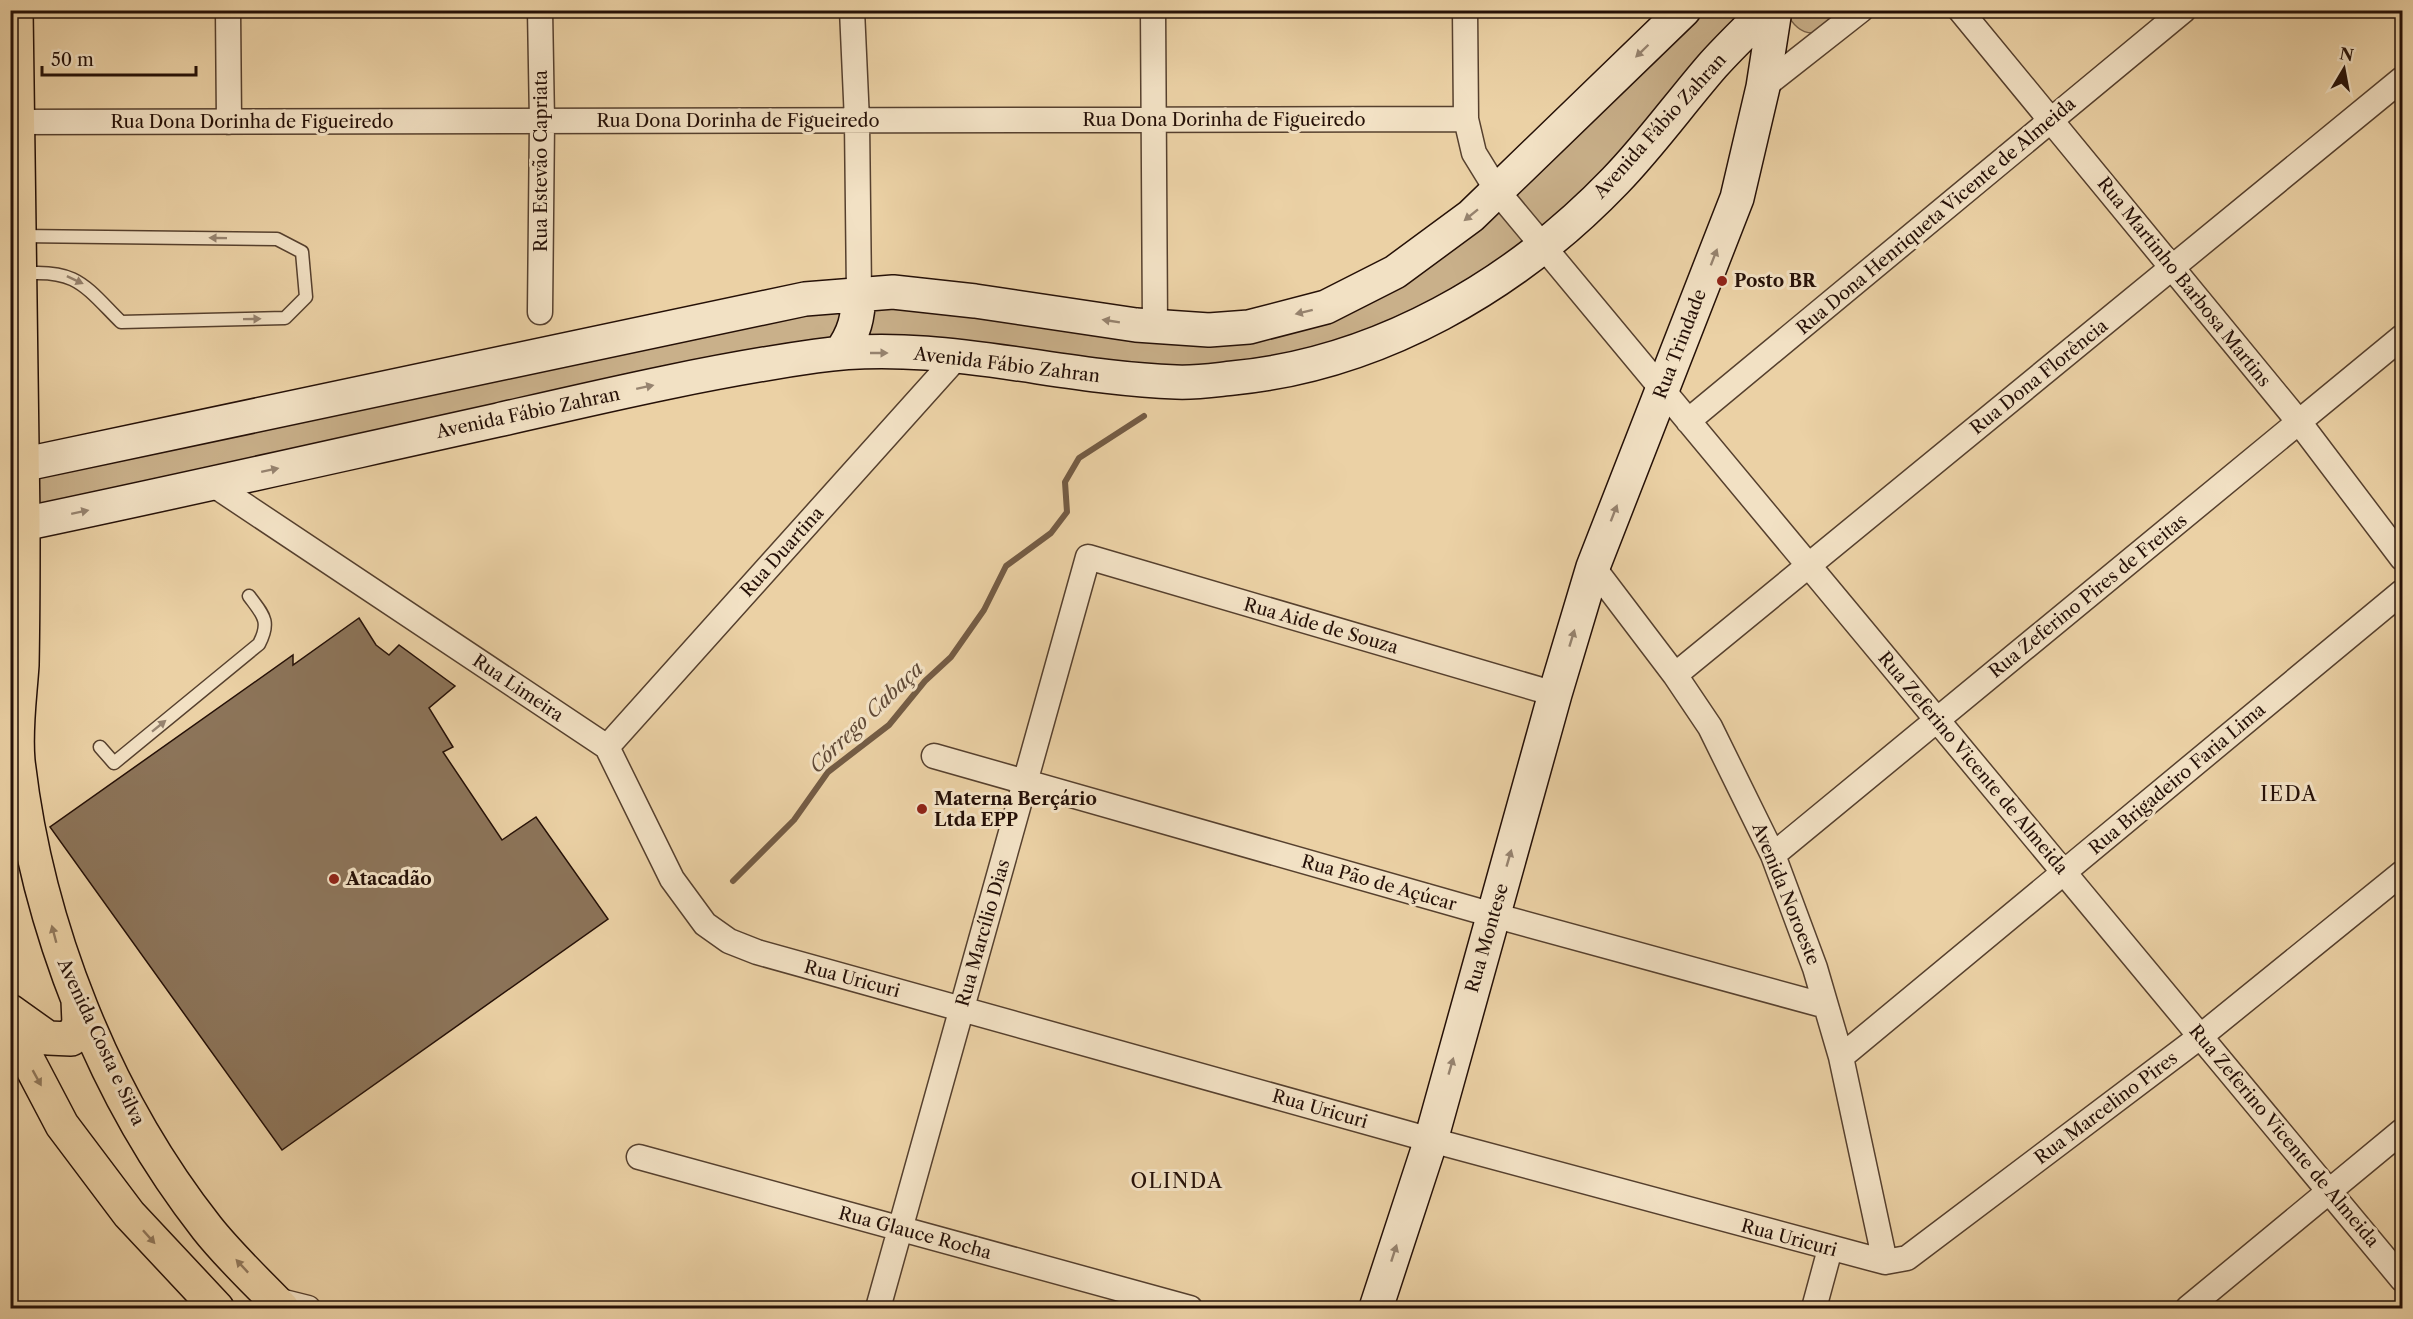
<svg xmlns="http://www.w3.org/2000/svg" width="2413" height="1319" font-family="'Libre Caslon Text',serif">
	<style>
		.green { fill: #c9b08a; stroke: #776048; stroke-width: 1.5 }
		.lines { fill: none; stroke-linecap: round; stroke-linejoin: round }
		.stream { stroke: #745c45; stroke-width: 6 }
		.building { fill: #8c7459; stroke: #251007; stroke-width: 1.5 }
		.service-casing { stroke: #56402e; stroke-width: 15 }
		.minor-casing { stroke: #56402e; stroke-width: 27 }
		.secondary-casing { stroke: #251007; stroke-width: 36 }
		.primary-casing { stroke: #251007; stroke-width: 36 }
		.service { stroke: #f2e1c4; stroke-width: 12 }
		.minor { stroke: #f2e1c4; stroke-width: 24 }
		.secondary { stroke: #f2e1c4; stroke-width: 33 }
		.primary { stroke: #ebd1a5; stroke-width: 33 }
		.oneway { fill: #96836f }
		.oneway2 { fill: #927a5e }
		.poi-dot { fill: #8f2418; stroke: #f2e1c4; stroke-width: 2 }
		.labels { text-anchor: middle; stroke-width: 6; stroke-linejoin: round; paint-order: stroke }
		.street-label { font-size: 18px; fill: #251007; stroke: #f2e1c4 }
		.poi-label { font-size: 18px; font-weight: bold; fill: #251007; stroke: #f2e1c4; text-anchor: start }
		.water-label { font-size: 20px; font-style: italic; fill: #604936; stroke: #f2e1c4 }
		.neighbourhood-label { font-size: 20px; letter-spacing: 1.5px; fill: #251007; stroke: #f2e1c4 }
	</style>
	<rect width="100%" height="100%" fill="#ebd1a5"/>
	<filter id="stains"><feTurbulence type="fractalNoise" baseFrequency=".00333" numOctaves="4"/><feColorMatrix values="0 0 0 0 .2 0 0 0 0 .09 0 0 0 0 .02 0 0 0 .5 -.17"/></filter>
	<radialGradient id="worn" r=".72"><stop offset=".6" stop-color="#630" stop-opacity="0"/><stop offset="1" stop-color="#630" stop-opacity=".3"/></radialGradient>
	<!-- green -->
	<path class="green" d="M1785,10L1852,11C1828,31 1804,49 1785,10Z
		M1695,11H1757L1542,236L1507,194Z
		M1496,205L1531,242L1376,338L1182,375L921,344L29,515V475L855,302L1251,335Z"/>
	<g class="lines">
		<!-- stream -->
		<path class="stream" d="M733,881L794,820L828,772L889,725L925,681L951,657L984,610L1006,566L1051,533L1067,512L1065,482L1079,458L1144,416"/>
	</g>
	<!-- building -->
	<path class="building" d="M359,618L376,645L389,655L399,645L455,686L429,708L453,747L443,752L502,840L536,817L608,919L282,1150L50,827L293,655V665Z"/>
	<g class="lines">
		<defs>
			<path id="service" d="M19,274C76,268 84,285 121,322L285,318L306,297L302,252L277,239L20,236
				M100,747L114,763L259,644C271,621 263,615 249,596"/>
			<path id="minor" d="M228,10L229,122
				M852,10L857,121L859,293
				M1153,10L1155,327
				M1465,10L1466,119L1474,153L1498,192L2402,1279
				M1960,10L2299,422L2402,558
				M1763,87L1861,10
				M10,122L1466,119
				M540,312L542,121L540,10
				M1688,421L2184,10
				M211,483L607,747L672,879L705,924L729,941L757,952L1431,1140L1885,1262L1907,1258L2201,1036L2402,873
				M1593,567L1675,675L1710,727L1773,855L1815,968L1841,1057L1885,1262
				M1675,675L2402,79
				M607,747L957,357
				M934,756L1493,915L1826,1006
				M1773,855L2402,337
				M1841,1057L2402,592
				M639,1157L1190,1308
				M272,1299L308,1308
				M878,1308L1088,557L1555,694
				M1814,1308L1830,1249
				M2188,1308L2402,1131"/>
			<path id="secondary" d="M840,353C855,333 858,317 859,293
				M21,465L805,299L893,292L975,301L1136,325L1209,330L1249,327L1326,307L1395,272L1471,216L1684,10
				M23,524C181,491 339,455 498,420C603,396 709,371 816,356C935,338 1056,378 1176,382C1195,383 1214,380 1233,378C1379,364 1514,286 1615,181C1650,145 1680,103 1713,65C1730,46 1749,28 1767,10
				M1376,1308L1431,1140L1555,694L1593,567L1737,198L1763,87L1775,10"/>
			<path id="primary" d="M16,10C19,180 20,350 23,520C23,568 23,617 22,665C20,696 15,729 18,761C37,926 104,1097 207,1228C229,1256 257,1282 282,1308
				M10,1011L48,1038L71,1039L79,1024L78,1000
				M10,1026L62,1125L129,1214L217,1308"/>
		</defs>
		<!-- service casing -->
		<use href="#service" class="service-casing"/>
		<!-- minor casing -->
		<use href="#minor" class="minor-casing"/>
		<!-- secondary casing -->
		<use href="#secondary" class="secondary-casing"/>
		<!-- primary casing -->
		<use href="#primary" class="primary-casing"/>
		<!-- service -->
		<use href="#service" class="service"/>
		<!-- minor -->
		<use href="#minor" class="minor"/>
		<!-- secondary -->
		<use href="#secondary" class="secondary"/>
		<!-- primary -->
		<use href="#primary" class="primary"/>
	</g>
	<!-- one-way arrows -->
	<defs><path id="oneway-solid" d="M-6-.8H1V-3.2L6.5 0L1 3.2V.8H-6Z" transform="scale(1.5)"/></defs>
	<g class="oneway">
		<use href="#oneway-solid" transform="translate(1642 51) rotate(136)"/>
		<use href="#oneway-solid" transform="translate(1471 215) rotate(141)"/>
		<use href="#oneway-solid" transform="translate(218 238) rotate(-179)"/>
		<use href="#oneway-solid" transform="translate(1714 257) rotate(-69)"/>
		<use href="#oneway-solid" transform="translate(75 280) rotate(25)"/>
		<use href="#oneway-solid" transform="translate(1304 312) rotate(166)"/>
		<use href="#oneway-solid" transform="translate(252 319) rotate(-1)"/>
		<use href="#oneway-solid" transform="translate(1111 321) rotate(-171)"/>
		<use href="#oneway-solid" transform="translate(879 353)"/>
		<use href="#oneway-solid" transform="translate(645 387) rotate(-12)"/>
		<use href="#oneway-solid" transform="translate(270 470) rotate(-12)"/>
		<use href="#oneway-solid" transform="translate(80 512) rotate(-12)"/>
		<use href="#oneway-solid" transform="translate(1614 513) rotate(-69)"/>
		<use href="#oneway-solid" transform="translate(1572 638) rotate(-73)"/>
		<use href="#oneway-solid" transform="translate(159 726) rotate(-39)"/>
		<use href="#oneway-solid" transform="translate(1509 858) rotate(-74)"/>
		<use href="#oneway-solid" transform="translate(1451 1066) rotate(-74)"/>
		<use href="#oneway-solid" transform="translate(1394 1253) rotate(-72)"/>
	</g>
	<g class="oneway2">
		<use href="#oneway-solid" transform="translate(54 934) rotate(-105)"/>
		<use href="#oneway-solid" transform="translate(37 1078) rotate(61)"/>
		<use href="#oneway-solid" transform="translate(149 1237) rotate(48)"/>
		<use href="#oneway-solid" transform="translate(242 1266) rotate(-133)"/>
	</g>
	<!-- markers -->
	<g class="poi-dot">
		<circle cx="1722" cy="281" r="6"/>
		<circle cx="922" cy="809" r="6"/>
		<circle cx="334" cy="879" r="6"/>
	</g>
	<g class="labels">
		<!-- street labels -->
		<g class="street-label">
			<text x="1224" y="126">Rua Dona Dorinha de Figueiredo</text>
			<text x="738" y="127">Rua Dona Dorinha de Figueiredo</text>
			<text x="252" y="128">Rua Dona Dorinha de Figueiredo</text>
			<text transform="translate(1660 126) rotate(-48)" y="6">Avenida Fábio Zahran</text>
			<text transform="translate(541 161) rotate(-90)" y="6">Rua Estevão Capriata</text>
			<text transform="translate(1936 216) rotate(-40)" y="6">Rua Dona Henriqueta Vicente de Almeida</text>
			<text transform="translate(2184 282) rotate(51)" y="6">Rua Martinho Barbosa Martins</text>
			<text transform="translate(1680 344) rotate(-69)" y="6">Rua Trindade</text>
			<text transform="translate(1007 365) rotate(7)" y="6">Avenida Fábio Zahran</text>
			<text transform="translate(2039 377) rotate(-39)" y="6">Rua Dona Florência</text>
			<text transform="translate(528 413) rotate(-12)" y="6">Avenida Fábio Zahran</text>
			<text transform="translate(782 552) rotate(-48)" y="6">Rua Duartina</text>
			<text transform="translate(2088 596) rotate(-39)" y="6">Rua Zeferino Pires de Freitas</text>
			<text transform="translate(1321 626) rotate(16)" y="6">Rua Aide de Souza</text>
			<text transform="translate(518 688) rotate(34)" y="6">Rua Limeira</text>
			<text transform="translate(1973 763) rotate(50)" y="6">Rua Zeferino Vicente de Almeida</text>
			<text transform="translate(2177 779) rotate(-40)" y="6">Rua Brigadeiro Faria Lima</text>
			<text transform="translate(1379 883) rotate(16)" y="6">Rua Pão de Açúcar</text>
			<text transform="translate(1786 894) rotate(68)" y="6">Avenida Noroeste</text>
			<text transform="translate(983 933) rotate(-74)" y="6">Rua Marcílio Dias</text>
			<text transform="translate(1487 938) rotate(-74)" y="6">Rua Montese</text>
			<text transform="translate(852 979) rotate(15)" y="6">Rua Uricuri</text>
			<text transform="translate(101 1042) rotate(65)" y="6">Avenida Costa e Silva</text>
			<text transform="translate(2106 1108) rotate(-37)" y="6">Rua Marcelino Pires</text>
			<text transform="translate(1320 1109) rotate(16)" y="6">Rua Uricuri</text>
			<text transform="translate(2284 1136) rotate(50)" y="6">Rua Zeferino Vicente de Almeida</text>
			<text transform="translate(915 1233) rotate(15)" y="6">Rua Glauce Rocha</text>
			<text transform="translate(1789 1238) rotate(15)" y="6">Rua Uricuri</text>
		</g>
		<!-- poi labels -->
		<g class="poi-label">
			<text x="1734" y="287">Posto BR</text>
			<text x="934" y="805">Materna Berçário<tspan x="934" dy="21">Ltda EPP</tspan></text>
			<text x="346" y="885">Atacadão</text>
		</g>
		<!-- water labels -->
		<g class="water-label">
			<text transform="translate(866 717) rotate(-44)" y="7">Córrego Cabaça</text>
		</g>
		<!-- neighbourhood labels -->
		<g class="neighbourhood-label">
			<text x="2289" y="801">IEDA</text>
			<text x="1177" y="1188">OLINDA</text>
		</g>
	</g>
	<!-- margin -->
	<rect width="2413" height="1319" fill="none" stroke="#ebd1a5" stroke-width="36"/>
	<rect x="12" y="12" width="2389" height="1295" fill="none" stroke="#251007" stroke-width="3"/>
	<rect x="18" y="18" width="2377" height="1283" fill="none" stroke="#251007" stroke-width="1.5"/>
	<!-- north arrow -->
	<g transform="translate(2344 69) rotate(10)" stroke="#f2e1c4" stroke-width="4.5" paint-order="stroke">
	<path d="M0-4.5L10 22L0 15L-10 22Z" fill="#251007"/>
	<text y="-9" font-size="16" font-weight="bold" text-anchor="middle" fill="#251007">N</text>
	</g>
	<!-- scale -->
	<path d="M42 66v9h154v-9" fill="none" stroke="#251007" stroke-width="3"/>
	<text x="51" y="66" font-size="18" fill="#251007" stroke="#f2e1c4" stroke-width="4.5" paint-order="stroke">50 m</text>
	<rect width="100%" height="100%" filter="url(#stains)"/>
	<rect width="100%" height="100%" fill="url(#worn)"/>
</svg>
